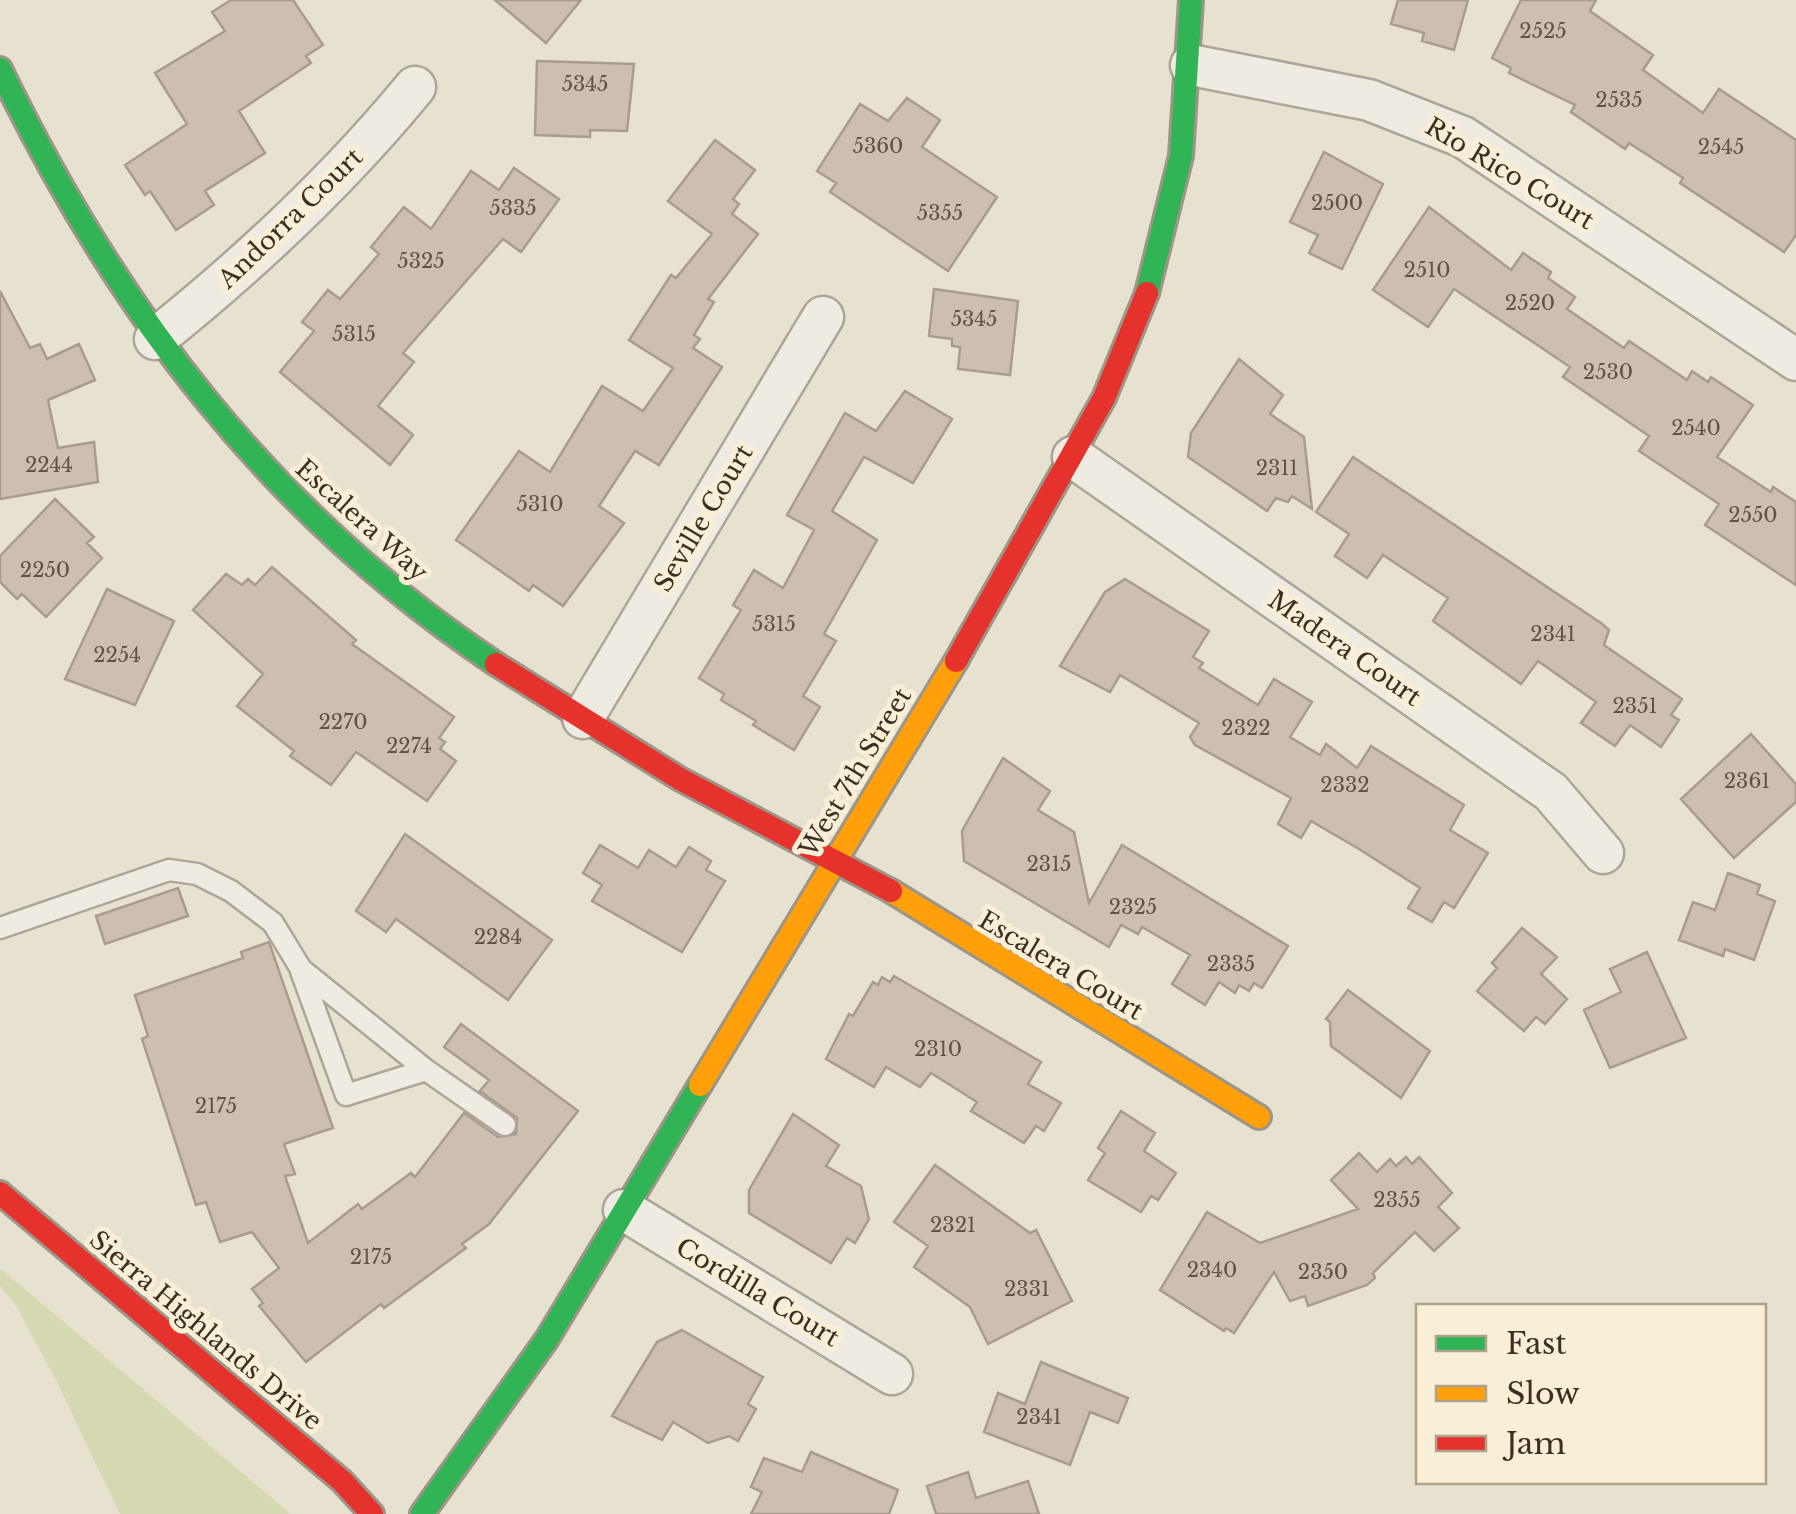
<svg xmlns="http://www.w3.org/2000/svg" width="1796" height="1514" font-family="'Libre Baskerville',serif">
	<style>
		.green { fill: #d6d8b1 }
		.building { fill: #ccbfb0; stroke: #a89c8e; stroke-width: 2.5 }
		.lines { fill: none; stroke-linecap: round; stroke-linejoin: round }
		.lane-casing { stroke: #ada698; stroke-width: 25 }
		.street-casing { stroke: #ada698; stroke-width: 45 }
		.fast-casing { stroke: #9c9588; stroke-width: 28 }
		.slow-casing { stroke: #9c9588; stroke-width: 28 }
		.jam-casing { stroke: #9c9588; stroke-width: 28 }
		.lane { stroke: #efebe2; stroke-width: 20 }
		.street { stroke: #efebe2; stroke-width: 40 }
		.fast { stroke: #30b455; stroke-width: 22 }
		.slow { stroke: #ff9f0a; stroke-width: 22 }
		.jam { stroke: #e5322d; stroke-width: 22 }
		.labels { text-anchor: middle; stroke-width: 10; stroke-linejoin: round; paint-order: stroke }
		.number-label { font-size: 20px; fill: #615243 }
		.street-label { font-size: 25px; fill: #3d2e1f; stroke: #f8efd6 }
	</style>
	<rect width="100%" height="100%" fill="#e7e1d0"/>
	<!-- green -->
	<path class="green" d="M0,1268L287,1511L289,1514H120L56,1380L17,1307L0,1286Z"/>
	<!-- building -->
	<path class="building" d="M231,0H293L323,45L306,56L311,63L239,111L265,153L205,191L214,205L176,230L150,191L145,195L125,165L187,124L155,73L225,31L212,12Z
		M495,0H581L546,43Z
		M1398,0H1468L1454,50L1422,41L1424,33L1391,24Z
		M1521,0H1596L1590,11L1653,55L1643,70L1703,113L1719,89L1796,140V235L1784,252L1680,183L1683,178L1629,143L1625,149L1571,112L1575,105L1509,73L1511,68L1492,58Z
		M537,61L634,64L627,131L590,130V137L535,135Z
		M907,98L940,120L922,147L997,197L948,271L830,192L836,183L817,171L860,104L888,121Z
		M715,140L755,170L733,199L739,204L732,214L758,234L708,299L714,302L694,335L700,339L693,348L722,367L659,465L635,451L599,506L624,523L563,606L533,585L529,591L456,540L519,451L550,472L602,386L643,411L673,368L629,340L671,275L676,278L712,234L668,201Z
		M1324,152L1383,184L1342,269L1309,253L1318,235L1290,222Z
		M514,168L559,199L521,252L503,239L403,353L414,362L378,406L413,435L390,465L280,372L314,331L302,322L328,290L340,299L379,254L371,247L404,207L431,229L471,171L499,190Z
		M1429,207L1511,270L1523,253L1551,272L1548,278L1575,297L1567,309L1624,348L1629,341L1687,380L1692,371L1708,382L1711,377L1753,405L1717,457L1771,492L1773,487L1796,502V585L1705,525L1719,504L1639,451L1649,436L1563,377L1570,367L1454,289L1428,327L1373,290Z
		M934,289L1018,301L1010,375L958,369L960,347L952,346V339L929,336Z
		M0,291L30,348L40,344L47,359L79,344L95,380L48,400L58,448L94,442L98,482L0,499Z
		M1239,359L1283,395L1270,414L1304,437L1312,509L1292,496L1288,502L1276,498L1267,511L1188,457L1191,433Z
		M905,391L952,419L913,483L864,457L832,511L877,540L824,634L836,641L803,696L820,707L794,750L753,725L756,721L721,700L724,694L699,678L741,610L733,605L754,570L783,588L814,530L787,515L845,413L876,431Z
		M1353,457L1601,623L1609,630L1604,645L1682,699L1671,715L1679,720L1661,747L1630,725L1615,746L1581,723L1596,702L1538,661L1521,684L1433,621L1448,598L1383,555L1367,578L1335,556L1349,534L1316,512Z
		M55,499L94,537L87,543L102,558L46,617L22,594L17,599L0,582V556Z
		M272,567L356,640L352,644L454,717L439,738L445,742L440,749L456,761L427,801L356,752L331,785L290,756L294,751L237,706L263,674L193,610L226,574L242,585L248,579L255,585Z
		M1125,579L1209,631L1193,657L1203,663L1199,668L1258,705L1274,679L1312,702L1290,737L1320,755L1326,744L1357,768L1371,746L1464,805L1450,830L1488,853L1454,908L1444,902L1432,922L1408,908L1420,888L1359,849L1311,821L1301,838L1278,824L1291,798L1195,745L1190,737L1199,723L1120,675L1110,692L1060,666L1105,592Z
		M107,589L174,621L135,705L65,679Z
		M1751,734L1796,784V802L1734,858L1681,799Z
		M1003,758L1050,791L1038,810L1074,832L1089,903L1122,845L1288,946L1262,988L1254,983L1249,991L1239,985L1235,993L1219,982L1205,1005L1172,984L1190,955L1142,927L1138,934L1121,925L1109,947L964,861L962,831Z
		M405,834L552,940L508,1000L396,919L386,932L356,911Z
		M600,845L638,868L649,850L676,867L689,847L711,861L706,870L725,881L682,952L592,901L602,885L583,873Z
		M1728,873L1760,885L1757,894L1775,901L1754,960L1725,949L1723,956L1679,940L1693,902L1715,910Z
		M178,888L188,916L105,944L96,916Z
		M1522,928L1557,957L1541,974L1567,999L1545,1024L1536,1017L1524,1031L1477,991L1497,968L1492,963Z
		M269,942L333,1128L284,1144L295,1174L285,1176L308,1243L358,1204L362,1209L411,1173L415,1177L464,1113L498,1137L516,1134L517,1118L480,1091L489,1080L444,1047L461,1024L578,1111L489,1224L462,1244L466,1248L384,1308L381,1304L306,1362L259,1306L263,1303L252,1289L279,1268L252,1232L220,1242L206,1202L196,1205L142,1039L148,1036L135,995L243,958L241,952Z
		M1647,952L1686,1038L1610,1068L1584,1010L1621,992L1610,969Z
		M894,976L1041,1062L1028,1084L1061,1103L1044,1131L1036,1126L1024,1143L971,1111L977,1102L931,1073L920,1087L886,1067L874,1087L826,1059L849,1014L853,1016L873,982L878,985L882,977L890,982Z
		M1348,990L1430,1051L1401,1098L1331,1046L1330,1022L1326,1019Z
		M1121,1111L1155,1133L1144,1151L1176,1173L1158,1200L1151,1196L1141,1212L1088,1180L1105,1153L1098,1148Z
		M793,1114L839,1145L826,1166L861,1186L869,1219L855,1243L847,1238L831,1263L749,1213V1190Z
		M1359,1153L1377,1172L1390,1159L1396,1166L1406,1157L1412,1164L1419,1157L1452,1193L1438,1207L1459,1228L1434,1251L1415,1232L1373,1273L1375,1278L1367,1285L1308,1306L1305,1296L1290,1301L1274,1272L1234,1333L1226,1328L1224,1331L1160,1290L1207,1212L1260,1243L1358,1209L1331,1180Z
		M935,1165L1030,1233L1036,1230L1072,1301L988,1344L970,1307L914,1267L928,1246L894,1222Z
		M682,1330L763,1377L748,1404L756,1409L738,1441L729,1436L708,1443L673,1422L662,1440L612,1416L657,1342Z
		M1041,1362L1128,1398L1118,1423L1090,1412L1070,1465L984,1432L998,1393L1025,1404Z
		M811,1452L898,1490L889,1514H751L762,1492L751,1487L764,1458L802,1472Z
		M968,1472L976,1498L1028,1481L1039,1514H936L927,1486Z"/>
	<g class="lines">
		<defs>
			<path id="lane" d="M0,928L169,870L197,874L231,891L273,923L301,969L426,1070L505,1125
				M301,971L346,1095L426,1070"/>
			<path id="street" d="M1191,65L1369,100L1463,137L1796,360
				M155,339C250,263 337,182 415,87
				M1073,457L1551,792L1603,853
				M583,718L823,317
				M624,1210L892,1374"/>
			<path id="fast" d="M0,69C118,313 269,512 496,664
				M1147,293L1181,156L1191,0
				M422,1514L547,1339L700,1085"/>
			<path id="slow" d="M891,891L1259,1117
				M700,1085L956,661"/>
			<path id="jam" d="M956,661L1104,398L1147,293
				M496,664L680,779L891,891
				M0,1193L342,1481L372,1514"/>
		</defs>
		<!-- lane casing -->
		<use href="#lane" class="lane-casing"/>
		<!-- street casing -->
		<use href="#street" class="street-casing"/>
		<!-- fast casing -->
		<use href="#fast" class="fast-casing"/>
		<!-- slow casing -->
		<use href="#slow" class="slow-casing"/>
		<!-- jam casing -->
		<use href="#jam" class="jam-casing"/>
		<!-- lane -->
		<use href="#lane" class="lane"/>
		<!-- street -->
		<use href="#street" class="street"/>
		<!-- fast -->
		<use href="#fast" class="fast"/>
		<!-- slow -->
		<use href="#slow" class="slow"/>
		<!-- jam -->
		<use href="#jam" class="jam"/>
	</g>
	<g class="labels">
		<!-- number labels -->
		<g class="number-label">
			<text x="1543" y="38">2525</text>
			<text x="585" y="91">5345</text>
			<text x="1619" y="107">2535</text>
			<text x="878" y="153">5360</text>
			<text x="1721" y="154">2545</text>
			<text x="1337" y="210">2500</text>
			<text x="513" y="215">5335</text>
			<text x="940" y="220">5355</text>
			<text x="421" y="268">5325</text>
			<text x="1427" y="277">2510</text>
			<text x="1530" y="310">2520</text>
			<text x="974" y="326">5345</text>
			<text x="354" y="341">5315</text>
			<text x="1608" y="379">2530</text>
			<text x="1696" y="435">2540</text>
			<text x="49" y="472">2244</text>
			<text x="1277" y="475">2311</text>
			<text x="540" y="511">5310</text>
			<text x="1753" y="522">2550</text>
			<text x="45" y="577">2250</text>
			<text x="774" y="631">5315</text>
			<text x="1553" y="641">2341</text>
			<text x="117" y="662">2254</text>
			<text x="1635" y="713">2351</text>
			<text x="343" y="729">2270</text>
			<text x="1246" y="735">2322</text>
			<text x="409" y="753">2274</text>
			<text x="1747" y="788">2361</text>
			<text x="1345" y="792">2332</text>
			<text x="1049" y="871">2315</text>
			<text x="1133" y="914">2325</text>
			<text x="498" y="944">2284</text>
			<text x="1231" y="971">2335</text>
			<text x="938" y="1056">2310</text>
			<text x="216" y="1113">2175</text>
			<text x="1397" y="1207">2355</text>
			<text x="953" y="1232">2321</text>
			<text x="371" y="1264">2175</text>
			<text x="1212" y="1277">2340</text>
			<text x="1323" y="1279">2350</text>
			<text x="1027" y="1296">2331</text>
			<text x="1039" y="1424">2341</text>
		</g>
		<!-- street labels -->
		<g class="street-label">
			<text transform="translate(1510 173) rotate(31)" y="9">Rio Rico Court</text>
			<text transform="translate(290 218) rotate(-44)" y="9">Andorra Court</text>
			<text transform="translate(703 518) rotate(-59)" y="9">Seville Court</text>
			<text transform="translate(362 520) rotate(42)" y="9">Escalera Way</text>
			<text transform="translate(1345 648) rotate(35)" y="9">Madera Court</text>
			<text transform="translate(855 772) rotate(-59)" y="9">West 7th Street</text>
			<text transform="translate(1061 965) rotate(31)" y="9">Escalera Court</text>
			<text transform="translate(758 1292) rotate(31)" y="9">Cordilla Court</text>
			<text transform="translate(206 1330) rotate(40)" y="9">Sierra Highlands Drive</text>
		</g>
	</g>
	<!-- legend -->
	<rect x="1416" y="1304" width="350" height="180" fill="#f8efd6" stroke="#ada28d" stroke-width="2.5"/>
	<rect x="1436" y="1336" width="50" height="15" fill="#30b455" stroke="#ada28d" stroke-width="2.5"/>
	<text x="1506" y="1354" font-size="30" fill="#3d2e1f">Fast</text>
	<rect x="1436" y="1386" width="50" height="15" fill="#ff9f0a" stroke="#ada28d" stroke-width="2.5"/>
	<text x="1506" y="1404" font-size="30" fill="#3d2e1f">Slow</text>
	<rect x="1436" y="1436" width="50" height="15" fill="#e5322d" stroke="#ada28d" stroke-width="2.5"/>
	<text x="1506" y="1454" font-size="30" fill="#3d2e1f">Jam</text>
</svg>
